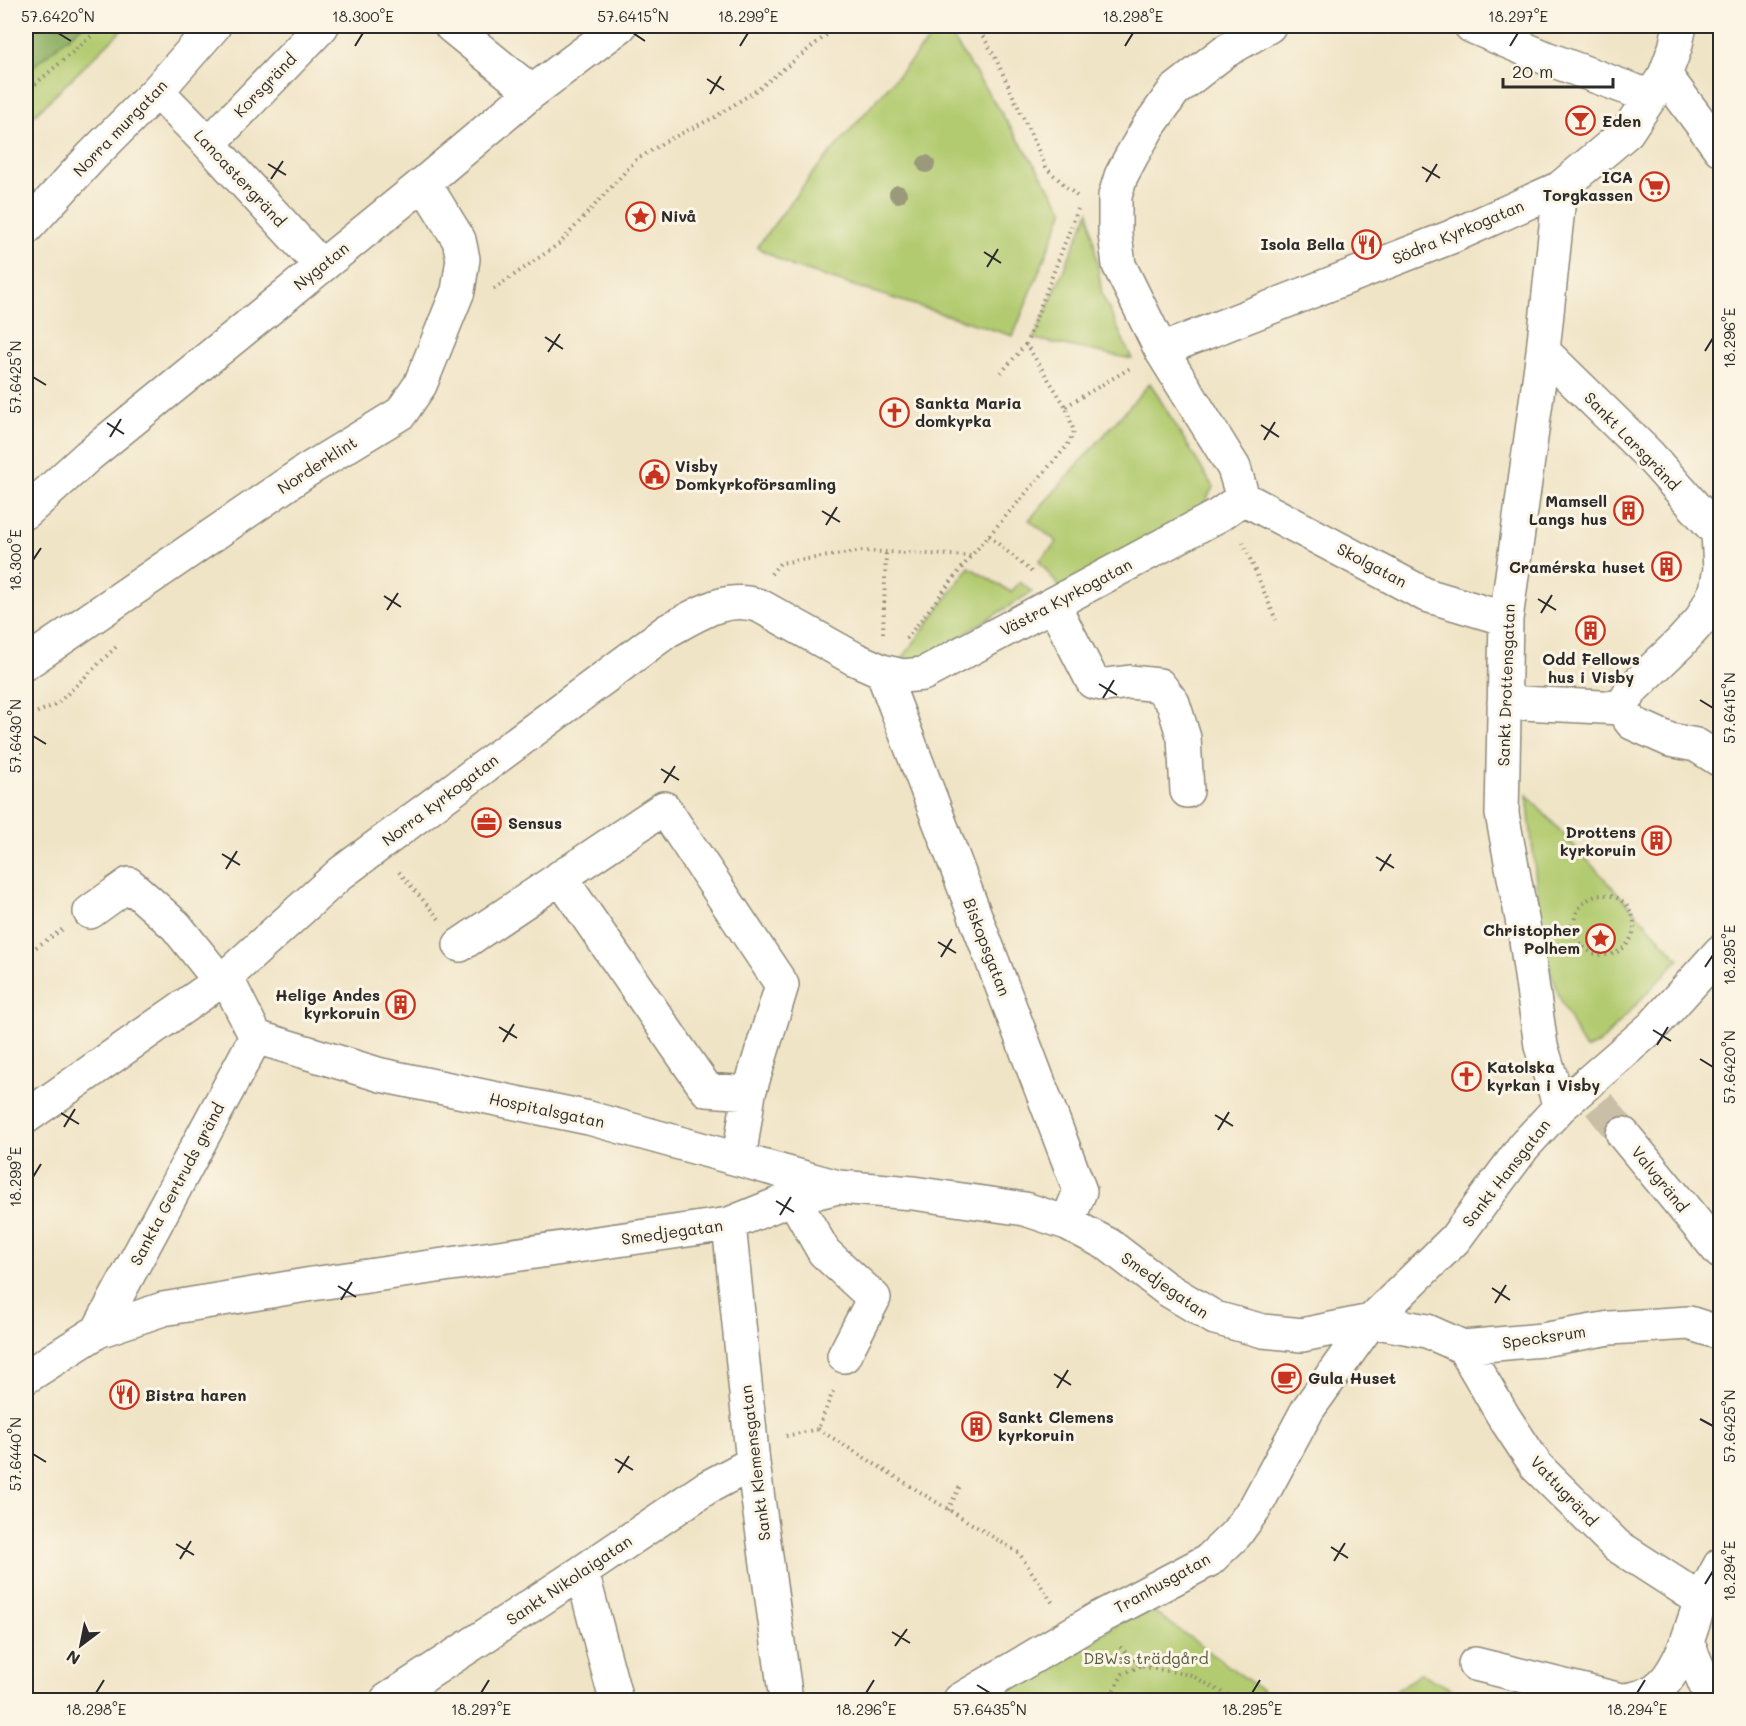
<svg xmlns="http://www.w3.org/2000/svg" width="1746" height="1726" font-family="Mali,sans-serif">
	<style>
		.green { fill: #b2cb70; stroke: #6e7b4e; stroke-width: 1.5 }
		.forest { fill: #8daf62; stroke: #5c6d46; stroke-width: 1.5 }
		.lines { fill: none; stroke-linecap: round; stroke-linejoin: round }
		.minor-tunnel { stroke: #c9bfa7; stroke-width: 33; stroke-dasharray: 33 16; stroke-linecap: butt }
		.minor-casing { stroke: #8e8878; stroke-width: 36 }
		.path { stroke: #8e8878; stroke-width: 4; stroke-dasharray: 1.5 4.5; stroke-linecap: butt }
		.minor { stroke: #fff; stroke-width: 33 }
		.tree { fill: #9a997c }
		.ticks { fill: none; stroke: #2b2b2b; stroke-width: 2 }
		.labels { text-anchor: middle; stroke-width: 6; stroke-linejoin: round; paint-order: stroke }
		.street-label { font-size: 16px; fill: #2b2b2b; stroke: #fcf5e5 }
		.poi-label { font-size: 16px; font-weight: bold; fill: #2b2b2b; stroke: #fcf5e5; text-anchor: start }
		.park-label { font-size: 16px; fill: #545b40; stroke: #fcf5e5 }
		.neatline { fill: none; stroke: #2b2b2b; stroke-width: 2 }
		.ticks-label { font-size: 15px; text-anchor: middle; fill: #2b2b2b }
	</style>
	<rect width="100%" height="100%" fill="#fcf5e5"/>
	<filter id="ink" filterUnits="userSpaceOnUse"><feTurbulence type="fractalNoise" baseFrequency=".0167" numOctaves="2"/><feDisplacementMap in="SourceGraphic" scale="12" xChannelSelector="R" yChannelSelector="G"/><feConvolveMatrix kernelMatrix="1 2 1 2 8 2 1 2 1" color-interpolation-filters="sRGB"/></filter>
	<filter id="wash" filterUnits="userSpaceOnUse"><feTurbulence type="fractalNoise" baseFrequency=".008" numOctaves="4" result="noise"/><feDisplacementMap in="SourceGraphic" scale="24" xChannelSelector="R" yChannelSelector="G"/><feGaussianBlur stdDeviation="1.35" result="paint"/><feColorMatrix in="noise" values="0 0 0 0 0 0 0 0 0 0 0 0 0 0 0 0 0 1.4 0 .05"/><feComposite in="paint" operator="in"/></filter>
	<g filter="url(#wash)">
		<rect width="100%" height="100%" fill="#f0e4c6"/>
		<!-- green -->
		<path class="green" d="M82,26H126L26,123V72Z
			M941,26H945L1064,210L1013,336L791,266L757,247L812,174Z
			M1089,211L1102,294L1132,359L1034,339Z
			M1150,383L1213,487L1202,508L1061,589L1039,561L1057,542L1029,520Z
			M969,567L1011,592L1020,582L1032,592L914,665L899,663Z
			M1527,795L1679,959L1600,1043L1586,1049L1580,1041L1559,996L1543,947Z
			M1148,1607L1275,1700H990Z
			M1421,1673L1471,1700H1384Z"/>
		<!-- forest -->
		<path class="forest" d="M26,26H82L26,72Z"/>
	</g>
	<g filter="url(#ink)">
		<g class="lines">
			<!-- minor-tunnel -->
			<path class="minor-tunnel" d="M1599,1104L1623,1134"/>
			<defs>
				<path id="minor" d="M451,26L532,92
					M1471,26L1546,58L1651,97
					M1665,75L1720,149
					M157,91L209,144L321,266
					M209,144L322,26
					M26,228L92,156L157,91L214,26
					M1161,350L1451,237L1560,188L1627,132L1665,75L1675,48L1680,26
					M1543,351L1648,454L1718,533
					M1243,498L1234,468L1161,350L1119,265L1115,234V196L1121,176L1131,157L1149,126L1174,91L1224,52L1269,26
					M1243,498L1426,595L1506,619
					M26,512L88,456L424,183L532,92L620,26
					M1053,604L1093,682L1106,685L1130,682L1159,685L1173,703L1184,738L1187,791
					M26,663L306,471L401,413L420,385L458,291L463,259L459,240L424,183
					M882,671L1080,1191L1067,1223
					M1504,702L1621,708L1632,723L1670,740L1696,745L1720,760
					M1621,708L1633,688L1681,642L1701,620L1716,590L1720,569L1718,533L1720,522
					M90,912L129,884L176,926L220,981
					M460,945L664,808L782,985L749,1093L707,1090L560,877
					M226,977L256,1037
					M256,1037L381,1075L589,1118L838,1187
					M1560,1107L1541,1046L1526,940L1502,814L1506,619L1543,351L1560,188
					M26,1117L226,977L341,873L667,631C697,615 725,594 760,606L855,659L882,671L903,676L923,674L1219,515L1243,498
					M1623,1134L1720,1252
					M739,1159L749,1093
					M793,1198L824,1252L874,1298L844,1356
					M729,1224L753,1463L786,1700
					M98,1331L256,1037
					M1463,1347L1504,1417L1537,1467L1616,1545L1701,1600
					M26,1377L98,1331L163,1309L312,1284L729,1224L793,1198L838,1187L913,1193L1025,1209L1067,1223L1109,1245L1165,1288L1215,1318L1263,1331L1302,1335L1371,1321L1427,1331L1463,1347L1542,1340L1610,1328L1689,1323L1720,1333
					M582,1572L616,1700
					M1475,1664L1621,1700C1660,1699 1673,1675 1687,1642
					M387,1700L582,1572L706,1488L753,1463
					M960,1700L1097,1619L1209,1560L1236,1534L1256,1506L1308,1409L1371,1321L1455,1239L1524,1146L1560,1107L1652,1027L1720,952
					M1712,1700L1687,1642L1701,1600L1720,1565"/>
			</defs>
			<!-- minor casing -->
			<use href="#minor" class="minor-casing"/>
			<!-- path -->
			<path class="path" d="M977,26L995,57L1047,169L1079,198
				M26,92L103,26
				M494,289L560,243L636,160L668,140L715,117L757,90L838,26
				M1001,373L1026,344
				M1066,406L1132,367
				M989,536L1034,574
				M1243,542L1276,620
				M771,574L780,563L863,551L971,556L1067,446L1074,432L1066,407L1026,344L1078,209
				M883,633L886,552
				M906,639L971,556
				M26,717L57,704L117,646
				M399,872L439,919
				M1574 925a30 30 0 1 1 60 0a30 30 0 1 1-60 0Z
				M1559,929L1573,925
				M26,954L63,929
				M818,1429L1019,1553L1054,1605
				M786,1436L818,1429L834,1389
				M948,1510L960,1486
				M1120,1647L1140,1666L1191,1675L1236,1700
				M1117,1700L1112,1693L1123,1674L1140,1666"/>
			<!-- minor -->
			<use href="#minor" class="minor"/>
		</g>
		<!-- trees -->
		<g class="tree">
			<circle cx="926" cy="164" r="9"/>
			<circle cx="898" cy="194" r="9"/>
		</g>
	</g>
	<!-- ticks -->
	<path class="ticks" d="M58,33L71,41M633,33L645,41M355,46L363,33M740,46L748,33M1125,46L1133,33M1510,46L1518,33M707,79L724,90M710,94L721,76M268,164L286,175M1422,167L1440,178M271,179L283,161M1426,182L1437,164M984,252L1001,263M987,267L998,249M545,337L563,349M1705,351L1713,338M548,352L560,334M33,377L46,385M107,423L124,434M1261,425L1279,437M110,437L121,419M1264,440L1275,422M822,511L840,522M826,525L837,507M33,560L41,548M384,596L401,607M1538,599L1556,610M387,610L398,593M1541,613L1552,595M1099,684L1117,695M1103,698L1114,680M1700,700L1713,708M33,736L46,744M661,769L679,780M664,783L675,766M222,854L240,865M1376,857L1394,868M226,869L237,851M1380,871L1391,854M938,942L956,953M941,957L952,939M1705,967L1713,955M499,1027L517,1038M1653,1030L1671,1041M503,1042L514,1024M1657,1045L1668,1027M1700,1059L1713,1067M61,1113L79,1124M1215,1115L1233,1126M64,1127L75,1109M1218,1130L1229,1112M33,1177L41,1164M776,1201L794,1212M780,1215L791,1197M338,1286L356,1297M1492,1288L1510,1300M341,1300L352,1282M1495,1303L1506,1285M1054,1374L1071,1385M1057,1388L1068,1370M1700,1419L1713,1426M33,1454L46,1462M615,1459L633,1470M618,1473L629,1456M176,1544L194,1555M1331,1547L1348,1558M180,1559L191,1541M1334,1561L1345,1543M1705,1584L1713,1571M892,1632L910,1643M895,1646L907,1629M977,1685L990,1693M96,1693L104,1680M481,1693L489,1680M866,1693L874,1680M1252,1693L1260,1680M1637,1693L1645,1680"/>
	<!-- icons -->
	<defs>
		<symbol id="bar-ring" viewBox="-11 -11 22 22"><circle r="9.5" fill="#fcf5e5" stroke="#c8321e" stroke-width="1.5"/><path d="M-6-5H6L.8 .8V4.5H3.5V6h-7V4.5H-.8V.8Z" fill="#c8321e"/></symbol>
		<symbol id="supermarket-ring" viewBox="-11 -11 22 22"><circle r="9.5" fill="#fcf5e5" stroke="#c8321e" stroke-width="1.5"/><path d="M-6-5.5h2.5l.6 2H6L4.5 2H-2.5L-4.4-4H-6ZM-1.5 3.2a1.3 1.3 0 1 0 .1 0ZM3 3.2a1.3 1.3 0 1 0 .1 0Z" fill="#c8321e"/></symbol>
		<symbol id="sight-ring" viewBox="-11 -11 22 22"><circle r="9.5" fill="#fcf5e5" stroke="#c8321e" stroke-width="1.5"/><path d="M0-6L1.8-2.2L6-1.7L2.9 1.2L3.7 5.4L0 3.3L-3.7 5.4L-2.9 1.2L-6-1.7L-1.8-2.2Z" fill="#c8321e"/></symbol>
		<symbol id="restaurant-ring" viewBox="-11 -11 22 22"><circle r="9.5" fill="#fcf5e5" stroke="#c8321e" stroke-width="1.5"/><path d="M-5-6h1v4h1v-4h1v4h1v-4h1v5L-1.5 .5V6h-2V.5L-5-1ZM5-6V6H3V1.5H1.5Q1.5-4 5-6Z" fill="#c8321e"/></symbol>
		<symbol id="church-ring" viewBox="-11 -11 22 22"><circle r="9.5" fill="#fcf5e5" stroke="#c8321e" stroke-width="1.5"/><path d="M-1.2-6h2.4v3.5h3.3v2.4h-3.3V6h-2.4V-.1h-3.3v-2.4h3.3Z" fill="#c8321e"/></symbol>
		<symbol id="civic-ring" viewBox="-11 -11 22 22"><circle r="9.5" fill="#fcf5e5" stroke="#c8321e" stroke-width="1.5"/><path d="M-.6-6.5H3V-4.5H.6V-3L4-1V1h2V6H-6V1h2V-1L-.6-3ZM-1.2 2.5V6h2.4V2.5Z" fill="#c8321e"/></symbol>
		<symbol id="building-ring" viewBox="-11 -11 22 22"><circle r="9.5" fill="#fcf5e5" stroke="#c8321e" stroke-width="1.5"/><path d="M-4-6H4V6H1V3H-1V6H-4ZM-2.5-4.3h1.7v1.8h-1.7ZM.8-4.3h1.7v1.8H.8ZM-2.5-1h1.7V.8h-1.7ZM.8-1h1.7V.8H.8Z" fill="#c8321e"/></symbol>
		<symbol id="office-ring" viewBox="-11 -11 22 22"><circle r="9.5" fill="#fcf5e5" stroke="#c8321e" stroke-width="1.5"/><path d="M-6-3h4V-5.5h4V-3h4V5H-6ZM-1-4.5V-3h2v-1.5ZM-6 0V1H6V0Z" fill="#c8321e"/></symbol>
		<symbol id="cafe-ring" viewBox="-11 -11 22 22"><circle r="9.5" fill="#fcf5e5" stroke="#c8321e" stroke-width="1.5"/><path d="M-5.5-4.5H6V0H3Q3 3.5 0 3.5H-2.5Q-5.5 3.5-5.5 0ZM3-3.2v2h1.7v-2ZM-6 4.5H4V6H-6Z" fill="#c8321e"/></symbol>
	</defs>
	<g fill-rule="evenodd">
		<use href="#bar-ring" x="1564" y="104" width="33" height="33"/>
		<use href="#supermarket-ring" x="1638" y="170" width="33" height="33"/>
		<use href="#sight-ring" x="624" y="200" width="33" height="33"/>
		<use href="#restaurant-ring" x="1350" y="228" width="33" height="33"/>
		<use href="#church-ring" x="878" y="396" width="33" height="33"/>
		<use href="#civic-ring" x="638" y="458" width="33" height="33"/>
		<use href="#building-ring" x="1612" y="494" width="33" height="33"/>
		<use href="#building-ring" x="1650" y="550" width="33" height="33"/>
		<use href="#building-ring" x="1574" y="614" width="33" height="33"/>
		<use href="#office-ring" x="470" y="806" width="33" height="33"/>
		<use href="#building-ring" x="1640" y="824" width="33" height="33"/>
		<use href="#sight-ring" x="1584" y="922" width="33" height="33"/>
		<use href="#building-ring" x="384" y="988" width="33" height="33"/>
		<use href="#church-ring" x="1450" y="1060" width="33" height="33"/>
		<use href="#cafe-ring" x="1270" y="1362" width="33" height="33"/>
		<use href="#restaurant-ring" x="108" y="1378" width="33" height="33"/>
		<use href="#building-ring" x="960" y="1410" width="33" height="33"/>
	</g>
	<g class="labels">
		<!-- street labels -->
		<g class="street-label">
			<text transform="translate(265 85) rotate(-46)" y="6">Korsgränd</text>
			<text transform="translate(120 128) rotate(-46)" y="6">Norra murgatan</text>
			<text transform="translate(240 178) rotate(47)" y="6">Lancastergränd</text>
			<text transform="translate(1458 232) rotate(-23)" y="6">Södra Kyrkogatan</text>
			<text transform="translate(321 266) rotate(-39)" y="6">Nygatan</text>
			<text transform="translate(1632 441) rotate(46)" y="6">Sankt Larsgränd</text>
			<text transform="translate(317 465) rotate(-33)" y="6">Norderklint</text>
			<text transform="translate(1372 565) rotate(28)" y="6">Skolgatan</text>
			<text transform="translate(1066 597) rotate(-28)" y="6">Västra Kyrkogatan</text>
			<text transform="translate(1506 685) rotate(-88)" y="6">Sankt Drottensgatan</text>
			<text transform="translate(440 800) rotate(-37)" y="6">Norra kyrkogatan</text>
			<text transform="translate(987 947) rotate(69)" y="6">Biskopsgatan</text>
			<text transform="translate(547 1110) rotate(12)" y="6">Hospitalsgatan</text>
			<text transform="translate(1506 1173) rotate(-52)" y="6">Sankt Hansgatan</text>
			<text transform="translate(1660 1179) rotate(51)" y="6">Valvgränd</text>
			<text transform="translate(177 1184) rotate(-62)" y="6">Sankta Gertruds gränd</text>
			<text transform="translate(672 1232) rotate(-8)" y="6">Smedjegatan</text>
			<text transform="translate(1165 1285) rotate(35)" y="6">Smedjegatan</text>
			<text transform="translate(1544 1337) rotate(-8)" y="6">Specksrum</text>
			<text transform="translate(755 1463) rotate(-97)" y="6">Sankt Klemensgatan</text>
			<text transform="translate(1564 1491) rotate(47)" y="6">Vattugränd</text>
			<text transform="translate(569 1580) rotate(-34)" y="6">Sankt Nikolaigatan</text>
			<text transform="translate(1162 1583) rotate(-29)" y="6">Tranhusgatan</text>
		</g>
		<!-- poi labels -->
		<g class="poi-label">
			<text x="1602" y="127">Eden</text>
			<text x="1633" y="183" text-anchor="end">ICA<tspan x="1633" dy="18">Torgkassen</tspan></text>
			<text x="661" y="222">Nivå</text>
			<text x="1345" y="250" text-anchor="end">Isola Bella</text>
			<text x="915" y="409">Sankta Maria<tspan x="915" dy="18">domkyrka</tspan></text>
			<text x="675" y="472">Visby<tspan x="675" dy="18">Domkyrkoförsamling</tspan></text>
			<text x="1607" y="507" text-anchor="end">Mamsell<tspan x="1607" dy="18">Langs hus</tspan></text>
			<text x="1645" y="573" text-anchor="end">Cramérska huset</text>
			<text x="1591" y="665" text-anchor="middle">Odd Fellows<tspan x="1591" dy="18">hus i Visby</tspan></text>
			<text x="508" y="829">Sensus</text>
			<text x="1636" y="838" text-anchor="end">Drottens<tspan x="1636" dy="18">kyrkoruin</tspan></text>
			<text x="1580" y="936" text-anchor="end">Christopher<tspan x="1580" dy="18">Polhem</tspan></text>
			<text x="380" y="1001" text-anchor="end">Helige Andes<tspan x="380" dy="18">kyrkoruin</tspan></text>
			<text x="1487" y="1073">Katolska<tspan x="1487" dy="18">kyrkan i Visby</tspan></text>
			<text x="1308" y="1384">Gula Huset</text>
			<text x="145" y="1401">Bistra haren</text>
			<text x="998" y="1423">Sankt Clemens<tspan x="998" dy="18">kyrkoruin</tspan></text>
		</g>
		<!-- park labels -->
		<g class="park-label">
			<text x="1146" y="1664">DBW:s trädgård</text>
		</g>
	</g>
	<!-- margin -->
	<rect width="1746" height="1726" fill="none" stroke="#fcf5e5" stroke-width="66"/>
	<!-- north arrow -->
	<g transform="translate(81 1645) rotate(212)" stroke="#fcf5e5" stroke-width="4.5" paint-order="stroke">
	<path d="M0-4.5L10 22L0 15L-10 22Z" fill="#2b2b2b"/>
	<text y="-9" font-size="16" font-weight="bold" text-anchor="middle" fill="#2b2b2b">N</text>
	</g>
	<!-- scale -->
	<path d="M1503 78v9h110v-9" fill="none" stroke="#2b2b2b" stroke-width="3"/>
	<text x="1512" y="78" font-size="18" fill="#2b2b2b" stroke="#fcf5e5" stroke-width="4.5" paint-order="stroke">20 m</text>
	<rect x="33" y="33" width="1680" height="1660" class="neatline"/>
	<g class="ticks-label">
		<text x="58" y="22">57.6420°N</text>
		<text x="363" y="22">18.300°E</text>
		<text x="633" y="22">57.6415°N</text>
		<text x="748" y="22">18.299°E</text>
		<text x="1133" y="22">18.298°E</text>
		<text x="1518" y="22">18.297°E</text>
		<text transform="translate(1730 338) rotate(-90)" y="5">18.296°E</text>
		<text transform="translate(16 377) rotate(-90)" y="5">57.6425°N</text>
		<text transform="translate(16 560) rotate(-90)" y="5">18.300°E</text>
		<text transform="translate(1730 708) rotate(-90)" y="5">57.6415°N</text>
		<text transform="translate(16 736) rotate(-90)" y="5">57.6430°N</text>
		<text transform="translate(1730 955) rotate(-90)" y="5">18.295°E</text>
		<text transform="translate(1730 1067) rotate(-90)" y="5">57.6420°N</text>
		<text transform="translate(16 1177) rotate(-90)" y="5">18.299°E</text>
		<text transform="translate(1730 1426) rotate(-90)" y="5">57.6425°N</text>
		<text transform="translate(16 1454) rotate(-90)" y="5">57.6440°N</text>
		<text transform="translate(1730 1571) rotate(-90)" y="5">18.294°E</text>
		<text x="96" y="1715">18.298°E</text>
		<text x="481" y="1715">18.297°E</text>
		<text x="866" y="1715">18.296°E</text>
		<text x="990" y="1715">57.6435°N</text>
		<text x="1252" y="1715">18.295°E</text>
		<text x="1637" y="1715">18.294°E</text>
	</g>
</svg>
